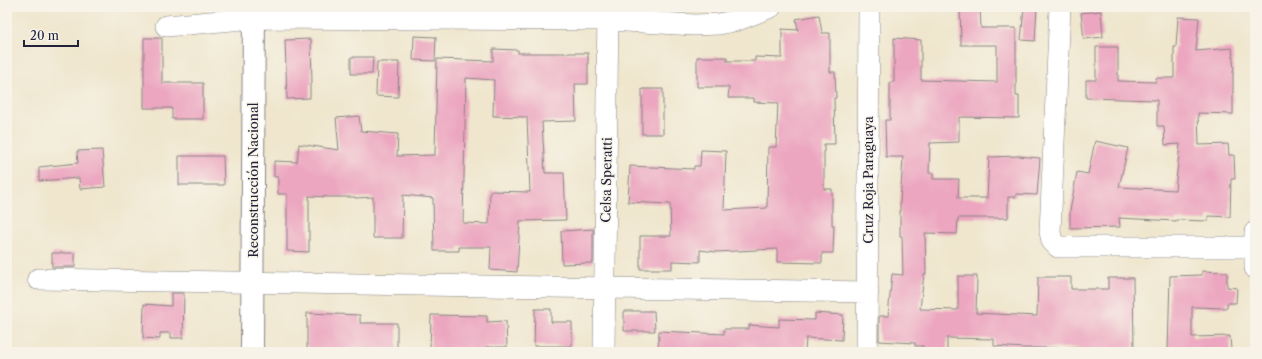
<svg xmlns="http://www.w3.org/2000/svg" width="1262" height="359" font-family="'Libre Caslon Text',serif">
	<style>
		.building { fill: #eca6c0; fill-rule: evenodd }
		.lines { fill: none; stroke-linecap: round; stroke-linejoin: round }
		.minor-casing { stroke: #888484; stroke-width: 22 }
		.tertiary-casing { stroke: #888484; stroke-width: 24 }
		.minor { stroke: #fff; stroke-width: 21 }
		.tertiary { stroke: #fff; stroke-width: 22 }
		.labels { text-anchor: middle; stroke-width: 3; stroke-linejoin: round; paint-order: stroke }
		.street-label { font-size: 13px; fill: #22223b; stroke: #f7f3e8 }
	</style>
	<rect width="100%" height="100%" fill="#f7f3e8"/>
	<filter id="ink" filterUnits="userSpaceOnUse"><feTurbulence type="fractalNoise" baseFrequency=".025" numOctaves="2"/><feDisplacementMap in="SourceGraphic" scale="8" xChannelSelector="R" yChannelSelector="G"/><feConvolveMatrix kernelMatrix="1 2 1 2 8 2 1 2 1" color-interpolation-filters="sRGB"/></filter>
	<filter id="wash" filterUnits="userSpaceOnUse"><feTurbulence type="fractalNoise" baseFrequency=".012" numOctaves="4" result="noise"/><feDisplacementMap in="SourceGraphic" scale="16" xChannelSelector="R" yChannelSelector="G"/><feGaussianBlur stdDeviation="0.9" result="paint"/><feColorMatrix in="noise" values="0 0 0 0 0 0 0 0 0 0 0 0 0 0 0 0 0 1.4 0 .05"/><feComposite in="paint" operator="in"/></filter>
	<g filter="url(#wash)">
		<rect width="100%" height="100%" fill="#efe6cd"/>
		<g id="blocks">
			<!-- building -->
			<path class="building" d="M960,7H980L981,28H1016V96H1019V118L959,117V142L930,143L929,173H933V179H959L958,198H987L989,157L1019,156L1040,158L1037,195L1016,194V197H1008V218H958L957,234L925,233L926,274H924L920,309L958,310V276H977L976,313L1037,316L1038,277H1071V289H1108V278H1133L1134,349L1109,350V352H1079V348H1024L994,346V339L947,338V352H923V346H915V343L879,341V316H888L892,274L903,275L902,236H900V202L903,157H886L885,120H890V82H894V38L921,40V80L997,82V45H961Z
				M1024,7H1037L1035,41L1021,40Z
				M1101,11L1103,37L1084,39L1081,13Z
				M819,15L822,33H830V72H835L836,98H834L835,144H824V189H832V225H834L833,253H822V263L777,262V249L716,252L700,250V262L672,261V269H640V236H671L670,204L628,202L630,166L694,169V166H700L701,150L726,151L724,210L767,208L768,147H776L778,103L754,102V98H728L729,87H697V57H727V61H755V57L782,58V29L798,30L796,19Z
				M1178,17L1199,18L1196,51L1232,48L1234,71H1233V114L1198,113L1199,145L1228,144L1229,155H1234L1235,179H1231L1230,217L1208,216V221L1176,220V221L1119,218L1120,227L1070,228V211L1077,172L1088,174L1095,141L1128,148L1119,187L1175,190L1180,144L1165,145L1164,126H1157V100L1086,98V80H1096V47H1118V81L1156,82V78H1174V47H1176Z
				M414,36L436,37L435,61L413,60Z
				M144,38H162V83H203V119H172V108H144Z
				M311,39L312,84H310V98L287,99L285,40Z
				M493,49L518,50V53H588V84H575L576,121L542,122L545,173H564L566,220L520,221L517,272L490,270L491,247H459V251H434L433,198L403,195L402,238H373V197L355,198V197H330L309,196V252L287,251V194H278V177H274V161L297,162L299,144L339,150L336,118L359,116L361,131L398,134L397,156L435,155L437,59L493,61ZM466,78L494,80L493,116L527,117L530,192L490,191L489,224L463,223Z
				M351,57H373L372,74H351Z
				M377,62H399L398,97L376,96Z
				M642,89H663V134H642Z
				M102,150L105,187L80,189L79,178L39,181V167L78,163L77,151Z
				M179,156H223L224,185H179Z
				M593,229V263L562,264L561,231Z
				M52,253H75V267H52Z
				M1202,271L1227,272V287L1237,288L1236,303H1227V308L1192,307V337L1230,336L1231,351H1168L1170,276L1202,275Z
				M171,293H184L183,338H171V333H160V339L143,338L144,304L171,306Z
				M535,309H551V322H572V346H534Z
				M624,311H654L655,331H624Z
				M307,313L360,315V323H397V352H307Z
				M815,313L843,315L842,340L806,338L805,352H658L659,331L724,334V329H749V325L779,327V319L815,320Z
				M431,315L487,316V322L506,321L507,347H486V352H430Z"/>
		</g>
	</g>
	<g filter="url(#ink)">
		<use href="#blocks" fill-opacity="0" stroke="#888484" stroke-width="1"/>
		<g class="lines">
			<defs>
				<path id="minor" d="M1060,7L1050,232L1052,241L1058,247H1255
					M166,26L254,18L608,20L695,25L719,24L738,20L771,7
					M1255,232V268
					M38,279L868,292
					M604,352L608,7
					M867,352L869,7"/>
				<path id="tertiary" d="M252,352L254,7"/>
			</defs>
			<!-- minor casing -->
			<use href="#minor" class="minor-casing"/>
			<!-- tertiary casing -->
			<use href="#tertiary" class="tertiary-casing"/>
			<!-- minor -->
			<use href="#minor" class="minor"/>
			<!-- tertiary -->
			<use href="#tertiary" class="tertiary"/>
		</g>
	</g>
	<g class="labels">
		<!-- street labels -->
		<g class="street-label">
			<text transform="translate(253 180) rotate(-90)" y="5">Reconstrucción Nacional</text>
			<text transform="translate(606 180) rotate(-89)" y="5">Celsa Speratti</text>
			<text transform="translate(868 180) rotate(-90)" y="5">Cruz Roja Paraguaya</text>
		</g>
	</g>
	<!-- margin -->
	<rect width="1262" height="359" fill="none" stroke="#f7f3e8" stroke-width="24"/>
	<!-- scale -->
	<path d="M24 40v6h54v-6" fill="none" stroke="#22223b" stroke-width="2"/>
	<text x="30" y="40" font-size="12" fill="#22223b" stroke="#f7f3e8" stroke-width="3" paint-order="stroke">20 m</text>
</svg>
